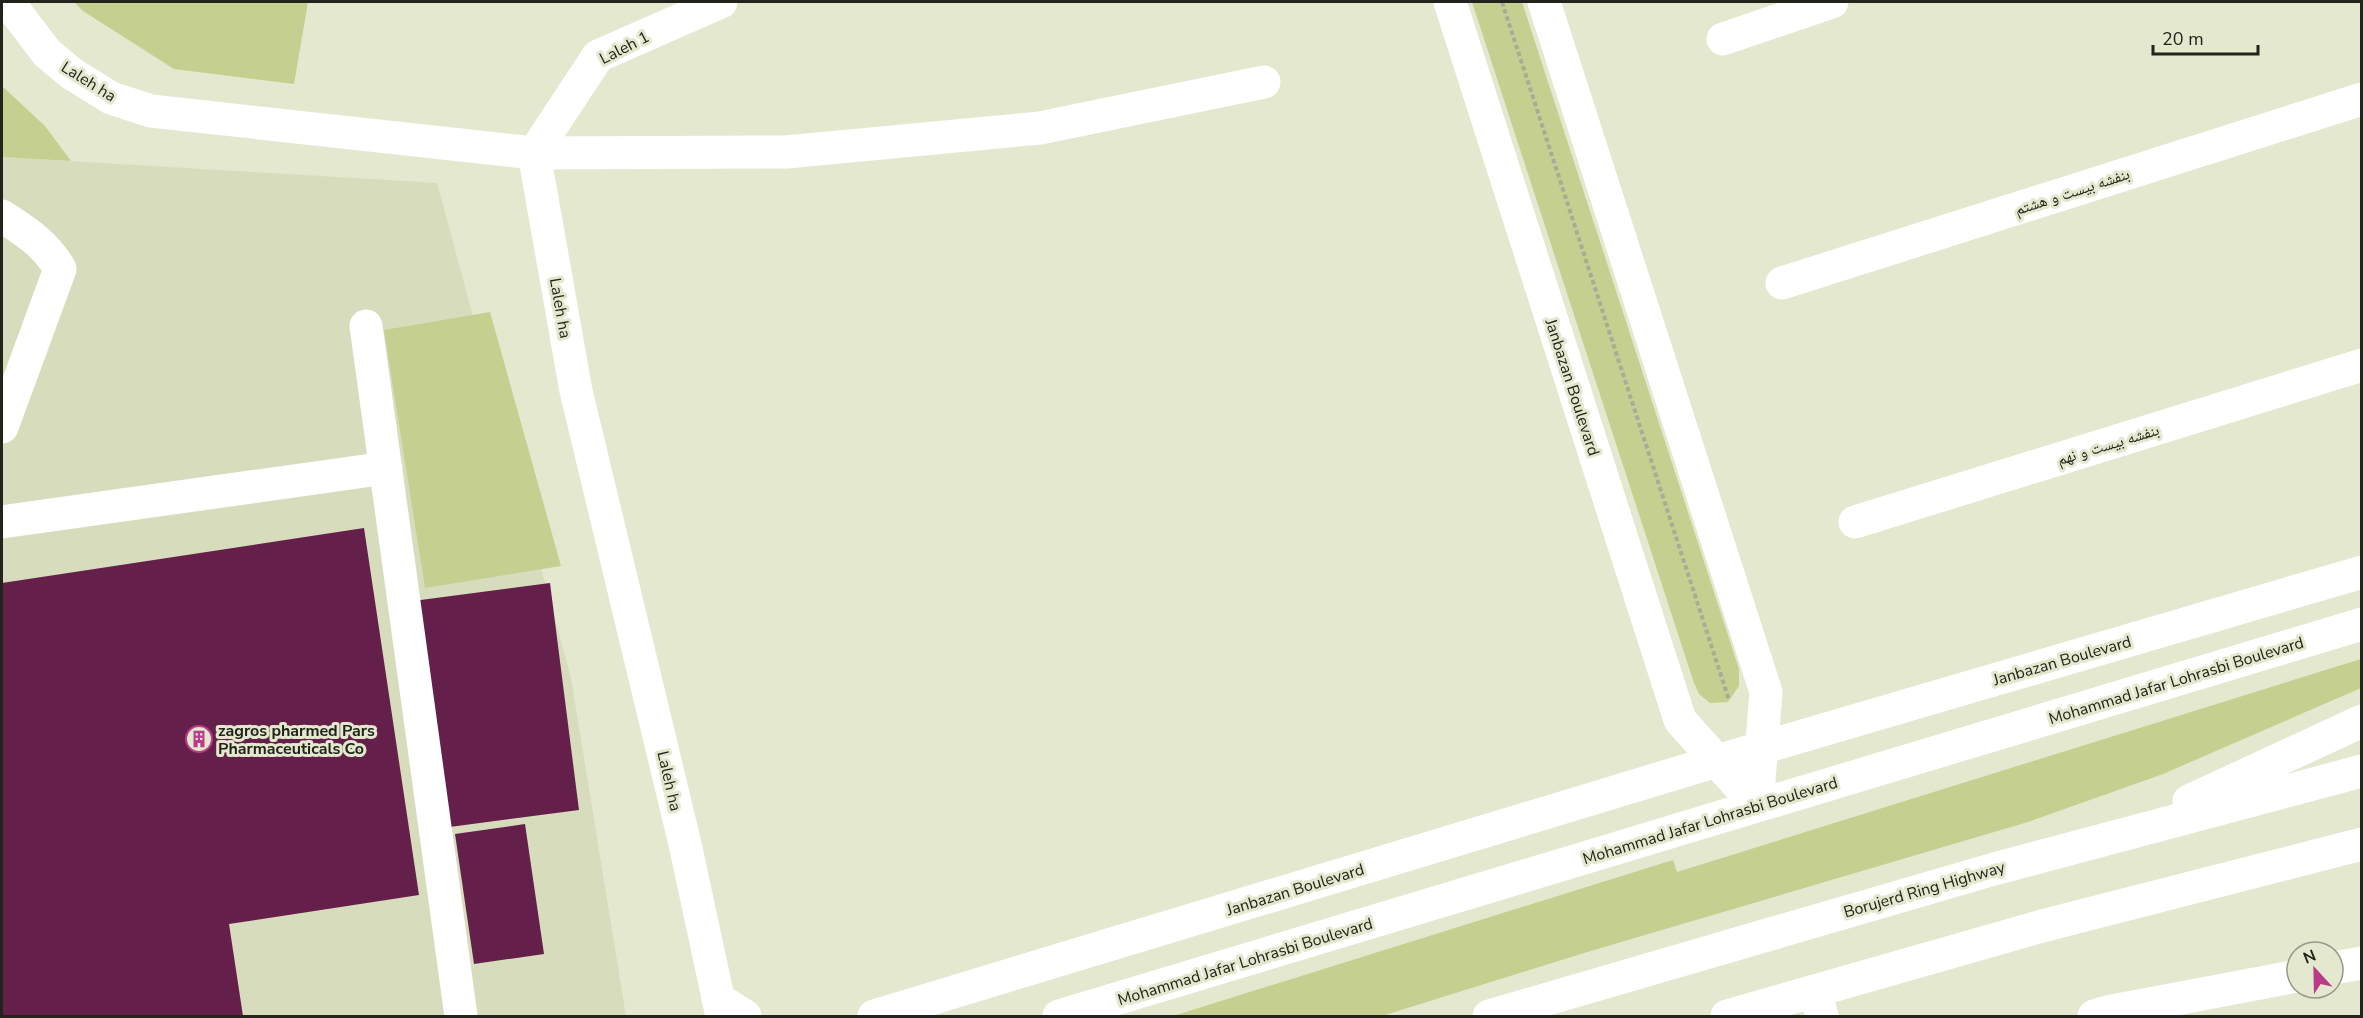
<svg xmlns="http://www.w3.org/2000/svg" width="2363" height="1018" font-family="'Nunito Sans','Noto Naskh Arabic',sans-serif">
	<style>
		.built { fill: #d7ddbc }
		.green { fill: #c5cf90 }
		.building { fill: #64204a }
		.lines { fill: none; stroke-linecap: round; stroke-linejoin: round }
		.path { stroke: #a8ab97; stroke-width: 4; stroke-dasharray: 4.5 3; stroke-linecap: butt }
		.minor { stroke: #fff; stroke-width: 33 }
		.major { stroke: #fff; stroke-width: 33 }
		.highway { stroke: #fff; stroke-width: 33 }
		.labels { text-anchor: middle; stroke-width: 6; stroke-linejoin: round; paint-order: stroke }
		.street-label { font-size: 16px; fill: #22231a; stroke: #e3e8cf }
		.poi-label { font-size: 16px; font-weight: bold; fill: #22231a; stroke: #e3e8cf; text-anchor: start }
	</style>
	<rect width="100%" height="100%" fill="#e3e8cf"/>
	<!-- built -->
	<path class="built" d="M2,157L437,183L571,678L626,1016H2Z"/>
	<!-- green -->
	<path class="green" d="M74,2H308L294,84L174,69L83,11Z
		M1472,2H1522L1739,669V686L1728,702L1710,703L1699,694L1694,683Z
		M2,86L45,126L71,161L2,157Z
		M490,312L561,566L425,588L384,330Z
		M2361,659V688L2163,774L2028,822L1584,953L1382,1016H1173L1673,860L1677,872Z"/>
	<!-- building -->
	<path class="building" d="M364,528L419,895L229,924L243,1016H2V583Z
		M550,583L579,810L442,828L413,601Z
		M525,824L544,954L474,964L455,834Z"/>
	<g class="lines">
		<!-- path -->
		<path class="path" d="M1502,2L1729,700"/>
		<!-- minor -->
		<path class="minor" d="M10,2L12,7L47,53L71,73L111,98L151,111L534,153L786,152L1040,128L1264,82
			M1723,39L1832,2
			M534,153L576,391L685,844L722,1016
			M534,153L598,56L721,2
			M2,216C25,231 46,244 60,269L2,427
			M1782,283L2362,99
			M366,326L461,1016
			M2,522L386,468
			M1855,522L2362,365
			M2333,968L2362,963
			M1815,991L1822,1016
			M2094,1016L2112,1011L2297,976"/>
		<!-- major -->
		<path class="major" d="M1450,2L1680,720L1757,806
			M1544,2L1766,692L1757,806
			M718,999L745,1016
			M874,1016L1717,761L2362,572
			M1059,1016L2362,624"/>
		<!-- highway -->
		<path class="highway" d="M2189,801L2362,721
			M1489,1016L1994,869L2362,771
			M1727,1016L2042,926L2362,844"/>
	</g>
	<!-- icons -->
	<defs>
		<symbol id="building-ring" viewBox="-11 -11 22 22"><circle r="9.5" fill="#e3e8cf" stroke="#b93b8a" stroke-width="1.5"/><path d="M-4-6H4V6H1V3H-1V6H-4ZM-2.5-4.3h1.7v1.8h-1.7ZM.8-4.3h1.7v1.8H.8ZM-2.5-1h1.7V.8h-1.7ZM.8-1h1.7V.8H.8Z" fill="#b93b8a"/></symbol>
	</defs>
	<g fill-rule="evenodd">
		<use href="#building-ring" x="184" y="724" width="30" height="30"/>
	</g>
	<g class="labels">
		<!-- street labels -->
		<g class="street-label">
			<text transform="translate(624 47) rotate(-27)" y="6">Laleh 1</text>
			<text transform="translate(89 81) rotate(32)" y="6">Laleh ha</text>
			<text transform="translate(2072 191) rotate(-18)" y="6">بنفشه بیست و هشتم</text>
			<text transform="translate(561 308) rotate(80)" y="6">Laleh ha</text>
			<text transform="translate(1573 387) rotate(72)" y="6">Janbazan Boulevard</text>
			<text transform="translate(2108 444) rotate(-17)" y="6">بنفشه بیست و نهم</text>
			<text transform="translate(2062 660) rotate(-16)" y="6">Janbazan Boulevard</text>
			<text transform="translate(2176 680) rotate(-17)" y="6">Mohammad Jafar Lohrasbi Boulevard</text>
			<text transform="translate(670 781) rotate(77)" y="6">Laleh ha</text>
			<text transform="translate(1710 820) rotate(-17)" y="6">Mohammad Jafar Lohrasbi Boulevard</text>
			<text transform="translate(1295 889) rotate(-17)" y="6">Janbazan Boulevard</text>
			<text transform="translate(1924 889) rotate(-16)" y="6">Borujerd Ring Highway</text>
			<text transform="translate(1245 961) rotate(-17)" y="6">Mohammad Jafar Lohrasbi Boulevard</text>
		</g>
		<!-- poi labels -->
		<g class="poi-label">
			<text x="218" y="736">zagros pharmed Pars<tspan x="218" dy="18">Pharmaceuticals Co</tspan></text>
		</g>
	</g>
	<!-- border -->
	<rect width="2363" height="1018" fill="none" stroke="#22231a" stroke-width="6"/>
	<!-- north arrow -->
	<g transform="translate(2315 970) rotate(338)"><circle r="28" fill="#e3e8cf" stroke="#969987" stroke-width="1.5"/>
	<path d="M0-4.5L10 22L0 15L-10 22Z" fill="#b93b8a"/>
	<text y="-9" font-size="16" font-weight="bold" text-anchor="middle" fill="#22231a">N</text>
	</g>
	<!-- scale -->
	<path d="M2153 45v9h105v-9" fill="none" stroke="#22231a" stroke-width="3"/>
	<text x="2162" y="45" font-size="18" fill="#22231a" stroke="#e3e8cf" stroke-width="4.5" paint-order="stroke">20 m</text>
</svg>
